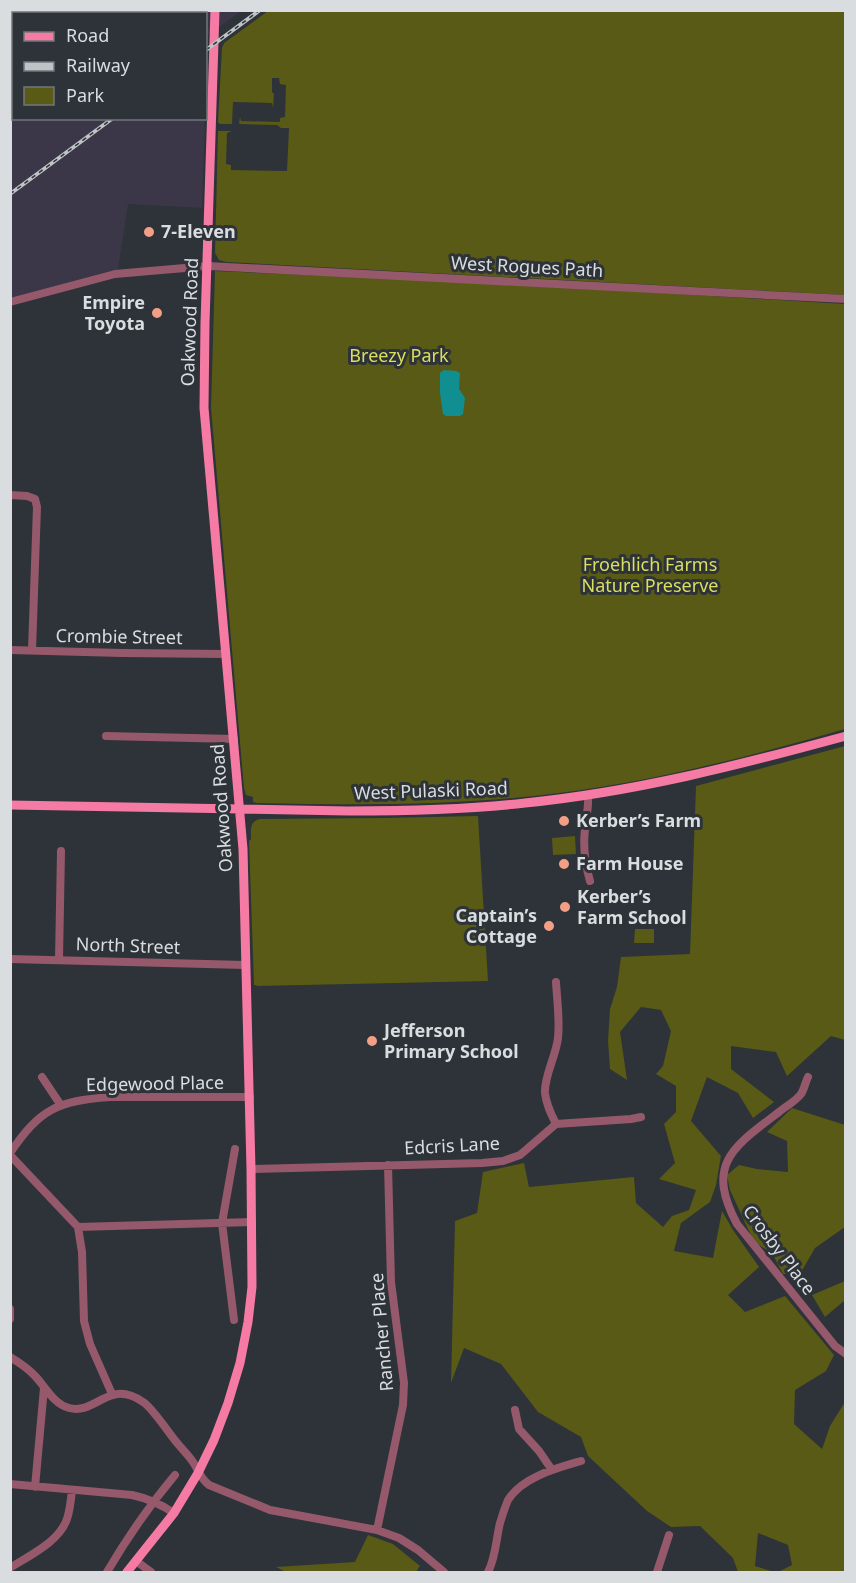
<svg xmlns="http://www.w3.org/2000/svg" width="856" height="1583" font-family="'Noto Sans',sans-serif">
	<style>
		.industrial { fill: #3b3748 }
		.green { fill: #585a15 }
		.water { fill: #118e8f }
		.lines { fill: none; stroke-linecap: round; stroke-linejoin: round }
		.minor { stroke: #95596b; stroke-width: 8 }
		.major { stroke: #f57ba4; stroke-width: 9 }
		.rail-casing { stroke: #bfc3c6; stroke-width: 4 }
		.rail { stroke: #2d3338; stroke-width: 1.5; stroke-dasharray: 4.5; stroke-linecap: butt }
		.poi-dot { fill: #f39f86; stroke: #2d3338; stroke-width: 2 }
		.labels { text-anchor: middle; stroke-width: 6; stroke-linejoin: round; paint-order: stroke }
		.poi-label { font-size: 18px; font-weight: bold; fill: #d9dde0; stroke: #2d3338; text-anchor: start }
		.street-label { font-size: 18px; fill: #d9dde0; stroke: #2d3338 }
		.park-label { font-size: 18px; fill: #dbdf5e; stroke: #2d3338 }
	</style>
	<rect width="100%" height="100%" fill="#2d3338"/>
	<!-- industrial -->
	<path class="industrial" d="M11,11H241L207,36L206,91V14H14V118L205,119L202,208L128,204L118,269L11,298Z"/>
	<!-- green -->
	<path class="green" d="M268,11H845V295L226,262L219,260L215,253L218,131H232L227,133L226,164L231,165V170L287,171L289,128H281L277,125L240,124L239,123L240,117L241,121L280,122V118L285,117L286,85L280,84L279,78H272V92L274,94L273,108L272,103L233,102L232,124H220L218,122L222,48L224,43Z
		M215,271L494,283L845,304V729C744,758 640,785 534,796C442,806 350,805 257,803L253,802V797L246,795L244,788L211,408Z
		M845,746V1040L831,1036L787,1076L776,1052L731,1046V1069L774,1102L753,1118L738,1093L707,1077L691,1121L721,1156L716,1185L710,1202L681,1223L674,1251L713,1258L722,1211L733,1230L759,1267L728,1295L745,1312L785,1296L834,1355L826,1371L795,1390L794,1424L822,1449L830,1426L845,1402V1572H778L792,1565L788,1545L758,1533L755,1566L774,1572H738L733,1558L700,1526L671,1527L647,1511L588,1456L581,1437L538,1412L501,1364L464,1348L451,1383L455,1221L477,1213L483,1172L524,1163L529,1187L634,1177L636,1203L663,1227L672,1216L689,1210L696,1190L659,1179L675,1163L664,1124L676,1112V1086L656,1074L663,1066L671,1031L661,1010L641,1007L620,1032L627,1080L610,1069L608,1041L610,1009L617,987L621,957L690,954L696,786Z
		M478,816L488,981L257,986L256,985H254L249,841L251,839C251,830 249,822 260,819L382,818Z
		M575,836L576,854L553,855L552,838Z
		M635,929H654V943H634Z
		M792,1108L845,1125V1227L815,1248L800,1274H783L772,1253L754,1242L730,1190L727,1175L739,1165L757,1169L788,1172L787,1141L767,1132Z
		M845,1281V1300L825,1317L812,1295Z
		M368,1535L393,1544L420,1566L416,1572H286L276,1567L355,1562Z"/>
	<!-- water -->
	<path class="water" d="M444,370L456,371L460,373L459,389L465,398L463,414L460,416H446L443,414L440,393V373Z"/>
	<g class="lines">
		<!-- minor -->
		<path class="minor" d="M10,302L115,274L208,266L846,299
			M10,495L27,496L35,499L37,507L32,650
			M10,650L122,653L226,654
			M106,736L234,739
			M588,795C589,807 586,817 585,829C583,846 585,864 590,881
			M10,959L245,965
			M59,959L61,851
			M42,1077L60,1104
			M808,1077C805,1083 804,1090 801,1094C796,1101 785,1107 779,1112C733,1147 705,1164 737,1224L835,1346L846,1354
			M556,1124C551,1114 546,1104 545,1093C544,1076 556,1056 558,1038C560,1020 557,1000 556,982
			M10,1153C40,1109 57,1101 110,1097H250
			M10,1155L78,1227L82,1252L84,1321L90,1344L112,1394
			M251,1169L482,1163L503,1161L520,1155L556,1124L631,1119L641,1117
			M78,1227L252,1222
			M10,1309V1319
			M234,1320L222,1223L235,1149
			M10,1357C20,1363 29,1369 36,1377C46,1388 54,1404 69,1408C97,1415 108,1378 143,1402C152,1407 170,1435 178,1444C183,1450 189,1456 193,1462C199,1471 200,1478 209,1485L270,1510L377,1530L399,1538L418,1550L444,1572
			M515,1410L519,1429L539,1451L552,1470
			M10,1484L132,1495C146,1498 162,1505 174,1513
			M35,1487L44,1388
			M377,1530L403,1405L404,1383L391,1282L388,1165
			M136,1561L151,1572
			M10,1568C30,1555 59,1542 67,1519C70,1510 71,1500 72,1490
			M107,1572C127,1538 149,1506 175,1475
			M488,1572C496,1557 496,1539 500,1523C502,1516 505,1507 508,1500C522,1477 557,1468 581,1461
			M657,1572L669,1535"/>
		<!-- major -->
		<path class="major" d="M10,805L348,811C407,811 466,810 525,803C634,792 740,765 846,736
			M127,1572L174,1513L198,1473L214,1440L228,1403L240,1363L248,1322L252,1287L251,1169L243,849L204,408L205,323L215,10"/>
		<defs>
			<path id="rail" d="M206,50L260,10
				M10,194L113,118"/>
		</defs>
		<!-- rail casing -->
		<use href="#rail" class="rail-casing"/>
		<!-- rail -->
		<use href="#rail" class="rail"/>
	</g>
	<!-- markers -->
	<g class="poi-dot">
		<circle cx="149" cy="232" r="6"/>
		<circle cx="157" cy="313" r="6"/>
		<circle cx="564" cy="821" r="6"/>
		<circle cx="564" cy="864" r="6"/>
		<circle cx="565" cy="907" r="6"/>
		<circle cx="549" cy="926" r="6"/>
		<circle cx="372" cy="1041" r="6"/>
	</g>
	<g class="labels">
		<!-- poi labels -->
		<g class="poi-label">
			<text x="161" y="238">7-Eleven</text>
			<text x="145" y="309" text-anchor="end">Empire<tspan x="145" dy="21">Toyota</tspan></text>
			<text x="576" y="827">Kerber’s Farm</text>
			<text x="576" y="870">Farm House</text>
			<text x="577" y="903">Kerber’s<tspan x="577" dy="21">Farm School</tspan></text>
			<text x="537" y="922" text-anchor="end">Captain’s<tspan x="537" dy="21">Cottage</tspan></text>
			<text x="384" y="1037">Jefferson<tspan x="384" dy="21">Primary School</tspan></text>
		</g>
		<!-- street labels -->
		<g class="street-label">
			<text transform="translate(527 267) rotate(3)" y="6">West Rogues Path</text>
			<text transform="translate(190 322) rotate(-88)" y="6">Oakwood Road</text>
			<text transform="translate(119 637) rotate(1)" y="6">Crombie Street</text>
			<text transform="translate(431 791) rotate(-2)" y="6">West Pulaski Road</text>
			<text transform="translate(222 808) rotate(-94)" y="6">Oakwood Road</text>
			<text transform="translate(128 946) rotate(2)" y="6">North Street</text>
			<text transform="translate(155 1084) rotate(-1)" y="6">Edgewood Place</text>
			<text transform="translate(452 1146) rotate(-3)" y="6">Edcris Lane</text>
			<text transform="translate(779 1250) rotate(53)" y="6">Crosby Place</text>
			<text transform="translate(382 1332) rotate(-95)" y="6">Rancher Place</text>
		</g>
		<!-- park labels -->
		<g class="park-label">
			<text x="399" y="362">Breezy Park</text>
			<text x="650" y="571">Froehlich Farms<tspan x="650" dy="21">Nature Preserve</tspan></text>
		</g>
	</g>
	<!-- border -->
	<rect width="856" height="1583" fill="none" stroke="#d9dde0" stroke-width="24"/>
	<!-- legend -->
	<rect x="12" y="12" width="195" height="108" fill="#2d3338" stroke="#72777b" stroke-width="1.5"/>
	<rect x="24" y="32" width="30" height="9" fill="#f57ba4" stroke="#72777b" stroke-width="1.5"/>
	<text x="66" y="42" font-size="18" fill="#d9dde0">Road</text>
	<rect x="24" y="62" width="30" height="9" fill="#bfc3c6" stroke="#72777b" stroke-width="1.5"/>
	<text x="66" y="72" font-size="18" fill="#d9dde0">Railway</text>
	<rect x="24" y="87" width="30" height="18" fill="#585a15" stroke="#72777b" stroke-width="1.5"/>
	<text x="66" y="102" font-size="18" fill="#d9dde0">Park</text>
</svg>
